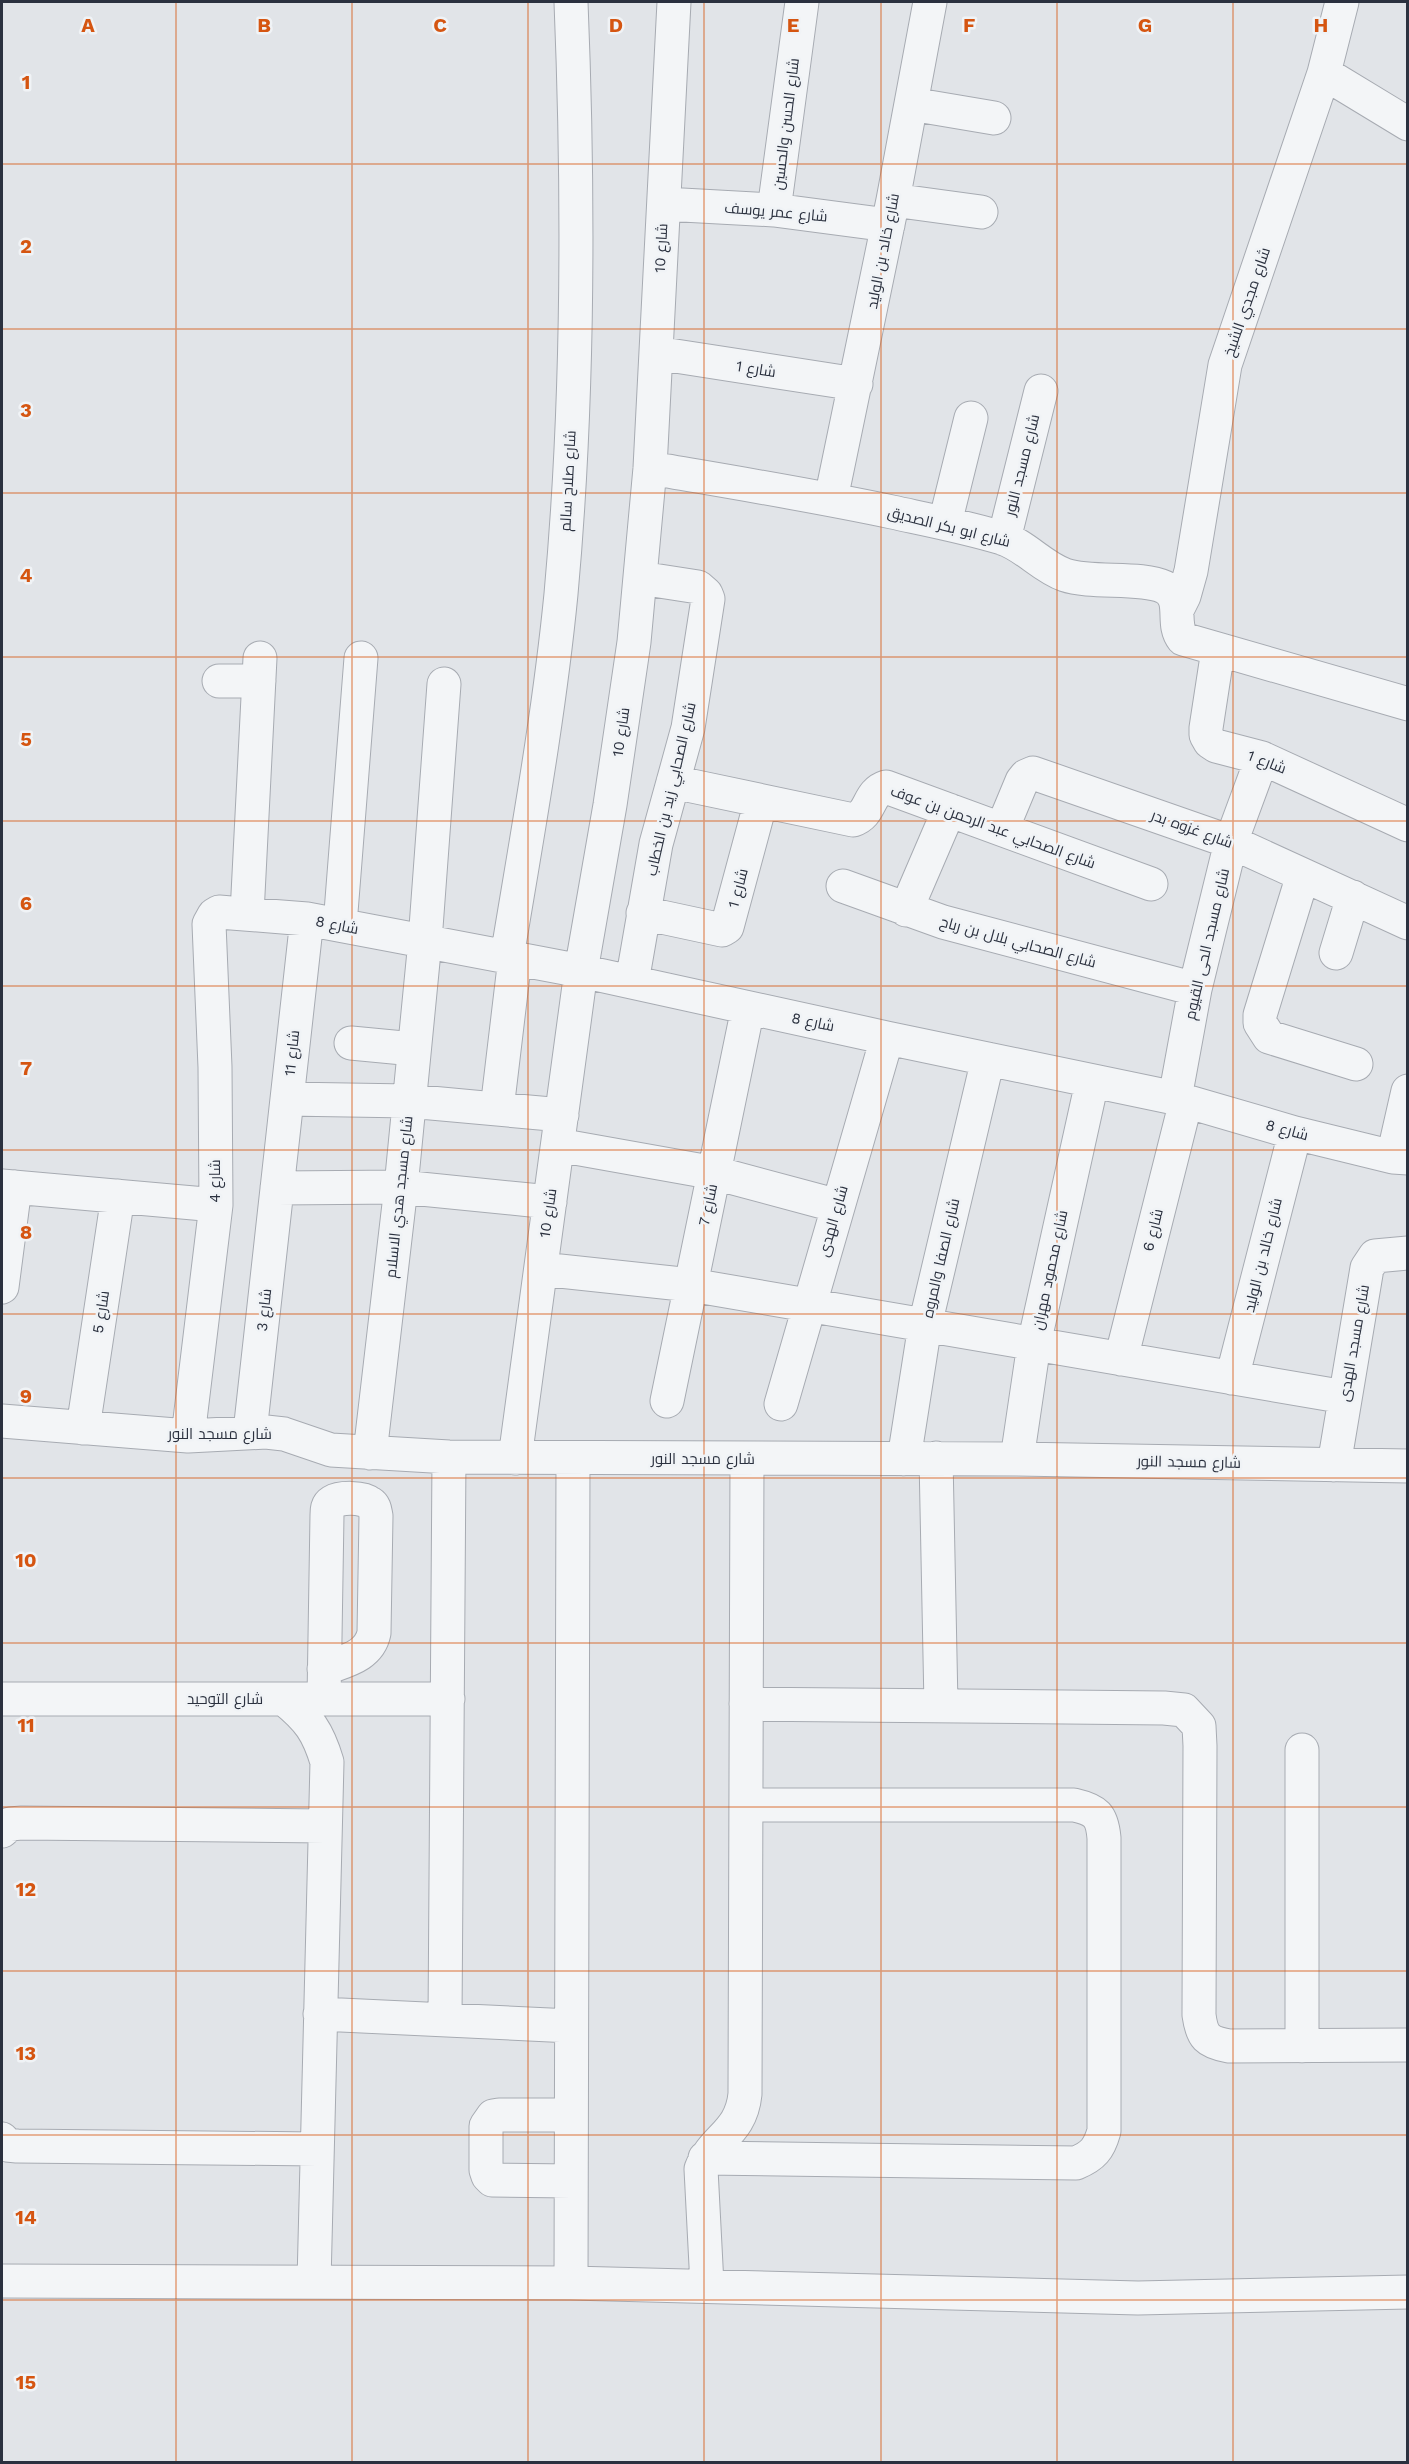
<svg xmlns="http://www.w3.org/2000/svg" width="1409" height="2464" font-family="'Work Sans',Cairo,sans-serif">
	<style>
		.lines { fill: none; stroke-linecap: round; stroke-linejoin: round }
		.minor-casing { stroke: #a7abb2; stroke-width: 35 }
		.minor { stroke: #f3f5f7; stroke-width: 33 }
		.grid { fill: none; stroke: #d55511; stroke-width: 1.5; stroke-opacity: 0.55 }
		.labels { text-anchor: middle; stroke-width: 5; stroke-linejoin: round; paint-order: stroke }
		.street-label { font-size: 15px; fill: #2b313f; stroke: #f0f3f6 }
		.grid-label { font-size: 20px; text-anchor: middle; font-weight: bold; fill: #d55511; stroke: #f0f3f6; stroke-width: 5; stroke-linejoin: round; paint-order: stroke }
	</style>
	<rect width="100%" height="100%" fill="#e1e4e8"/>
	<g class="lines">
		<defs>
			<path id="minor" d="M1324,73L1408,124
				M911,104L994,118
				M893,200L981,212
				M664,204L774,210L888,225
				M774,210L802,2
				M656,353L856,384
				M650,468C731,482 812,495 892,512C929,520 966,527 1002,538C1026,546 1042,567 1065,575C1091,584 1142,576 1164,587C1186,599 1170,623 1183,639L1408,704
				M831,499L893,200L930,2
				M945,523L971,418
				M1004,539L1041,391
				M1178,608L1184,596L1191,571L1225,365L1324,73L1342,2
				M1218,650L1206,728V735L1210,742L1216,746L1262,758L1408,825
				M219,681H259
				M673,782L853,820C872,814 867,793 886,787L1151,884
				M1002,829L1022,781L1026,776L1033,773L1231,842L1408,923
				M1303,875L1260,1015V1023L1269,1037L1356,1064
				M843,886L943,922L1195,989
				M906,910L949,810
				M643,913L722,930L727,927L761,801
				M247,914L260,658
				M340,925L361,658
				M1336,953L1353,897
				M507,957C527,836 549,716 561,594C579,397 579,199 571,2
				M632,982L656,844L688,728L708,599L706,594L698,587L640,578
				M351,1043L414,1049
				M1175,1098L1195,989L1231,842L1262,758
				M287,1099L409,1101L562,1115
				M497,1109L515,958
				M558,1145L715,1173L838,1206
				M1393,1157L1408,1091
				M2,1186L216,1205
				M277,1188L401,1187L550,1202
				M541,1269L691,1285L1345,1397
				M2,1287L15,1187
				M1121,1359L1186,1101
				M1232,1378L1295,1133
				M667,1401L748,1008
				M781,1404L887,1038
				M2,1421L188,1436L266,1432L284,1434L331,1450L449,1457L1017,1459L1408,1466
				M83,1428L118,1196
				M250,1432L307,919
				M188,1436L216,1205L215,1067L209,924L214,915L219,912L307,919L581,971L887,1038L1175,1098L1295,1133L1393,1157L1408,1158
				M370,1453L401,1187L425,941L444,684
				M515,1458L581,971L610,805L634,642L650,468L674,2
				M936,1458L941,1705
				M904,1459L925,1325L988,1059
				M1017,1459L1034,1344L1092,1082
				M1334,1465L1367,1268L1375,1256L1408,1253
				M2,1699H448
				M284,1699C309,1719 318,1732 327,1762L314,2282
				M324,1699L327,1515C327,1510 327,1505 332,1502C340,1497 363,1497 370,1503C375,1506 375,1511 376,1516L374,1633C369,1657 344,1661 324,1669
				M746,1704L1164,1708L1184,1710L1199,1726L1200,1746L1199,2015C1202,2037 1207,2042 1229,2046L1408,2045
				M1302,1750V2046
				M2,1831L10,1824L22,1823L325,1826
				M320,2014L571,2026
				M445,2020L449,1457
				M2,2139L7,2145L17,2146L317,2149
				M705,2158L1076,2163C1093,2156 1099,2149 1104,2131V1838C1102,1815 1096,1810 1074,1805H746
				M571,2181L492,2180L488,2176L486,2170V2126L493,2116L499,2115H571
				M2,2281L571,2283L1138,2298L1408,2292
				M571,2283L573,1459
				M707,2285L701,2169C713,2137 741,2134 745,2094L747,1459"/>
		</defs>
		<!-- minor casing -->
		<use href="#minor" class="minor-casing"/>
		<!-- minor -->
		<use href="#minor" class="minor"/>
	</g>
	<!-- grid -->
	<path class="grid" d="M176,2V2462M352,2V2462M528,2V2462M704,2V2462M881,2V2462M1057,2V2462M1233,2V2462M2,164H1408M2,329H1408M2,493H1408M2,657H1408M2,821H1408M2,986H1408M2,1150H1408M2,1314H1408M2,1478H1408M2,1643H1408M2,1807H1408M2,1971H1408M2,2135H1408M2,2300H1408"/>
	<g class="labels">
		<!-- street labels -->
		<g class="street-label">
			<text transform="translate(786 124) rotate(-83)" y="5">شارع الحسن والحسين</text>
			<text transform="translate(776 212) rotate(5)" y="5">شارع عمر يوسف</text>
			<text transform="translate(661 248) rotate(-87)" y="5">شارع 10</text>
			<text transform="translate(883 251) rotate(-79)" y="5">شارع خالد بن الوليد</text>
			<text transform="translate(1247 302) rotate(-71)" y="5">شارع مجدي الشيخ</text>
			<text transform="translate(756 369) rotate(9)" y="5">شارع 1</text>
			<text transform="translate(1022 465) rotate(-76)" y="5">شارع مسجد النور</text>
			<text transform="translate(568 481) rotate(-87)" y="5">شارع صلاح سالم</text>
			<text transform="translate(949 527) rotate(14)" y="5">شارع ابو بكر الصديق</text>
			<text transform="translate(621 732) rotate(-82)" y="5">شارع 10</text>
			<text transform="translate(1267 762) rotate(21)" y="5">شارع 1</text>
			<text transform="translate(671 789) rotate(-77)" y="5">شارع الصحابي زيد بن الخطاب</text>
			<text transform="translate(993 827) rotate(20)" y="5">شارع الصحابي عبد الرحمن بن عوف</text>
			<text transform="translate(1192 829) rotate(20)" y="5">شارع غزوه بدر</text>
			<text transform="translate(738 888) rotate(-75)" y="5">شارع 1</text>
			<text transform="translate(337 925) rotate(11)" y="5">شارع 8</text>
			<text transform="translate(1018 942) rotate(15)" y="5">شارع الصحابي بلال بن رباح</text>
			<text transform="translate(1207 944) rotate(-77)" y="5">شارع مسجد الحى القيوم</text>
			<text transform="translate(813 1022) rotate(12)" y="5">شارع 8</text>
			<text transform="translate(292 1053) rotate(-84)" y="5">شارع 11</text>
			<text transform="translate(1287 1130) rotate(15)" y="5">شارع 8</text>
			<text transform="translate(215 1181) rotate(-90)" y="5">شارع 4</text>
			<text transform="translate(399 1197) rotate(-84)" y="5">شارع مسجد هدي الاسلام</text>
			<text transform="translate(708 1205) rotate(-78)" y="5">شارع 7</text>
			<text transform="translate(548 1213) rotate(-82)" y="5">شارع 10</text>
			<text transform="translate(833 1221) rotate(-74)" y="5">شارع الهدى</text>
			<text transform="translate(1153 1230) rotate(-76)" y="5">شارع 6</text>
			<text transform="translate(1263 1255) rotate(-76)" y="5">شارع خالد بن الوليد</text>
			<text transform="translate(941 1258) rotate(-77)" y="5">شارع الصفا والمروه</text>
			<text transform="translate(1050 1270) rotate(-78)" y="5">شارع محمود مهران</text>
			<text transform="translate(264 1310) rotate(-84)" y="5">شارع 3</text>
			<text transform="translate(101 1312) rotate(-81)" y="5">شارع 5</text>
			<text transform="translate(1354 1343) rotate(-80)" y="5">شارع مسجد الهدى</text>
			<text x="220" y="1439">شارع مسجد النور</text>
			<text x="703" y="1464">شارع مسجد النور</text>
			<text transform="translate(1189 1462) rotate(1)" y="5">شارع مسجد النور</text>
			<text x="225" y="1704">شارع التوحيد</text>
		</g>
	</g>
	<g class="grid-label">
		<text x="88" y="32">A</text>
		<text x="264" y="32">B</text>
		<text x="440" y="32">C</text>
		<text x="616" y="32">D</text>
		<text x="793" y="32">E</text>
		<text x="969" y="32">F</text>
		<text x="1145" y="32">G</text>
		<text x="1321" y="32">H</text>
		<text x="26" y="89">1</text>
		<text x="26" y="253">2</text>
		<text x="26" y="417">3</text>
		<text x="26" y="582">4</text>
		<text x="26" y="746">5</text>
		<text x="26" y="910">6</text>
		<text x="26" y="1075">7</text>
		<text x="26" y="1239">8</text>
		<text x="26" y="1403">9</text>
		<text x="26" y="1567">10</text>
		<text x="26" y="1732">11</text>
		<text x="26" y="1896">12</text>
		<text x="26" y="2060">13</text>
		<text x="26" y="2224">14</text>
		<text x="26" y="2389">15</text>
	</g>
	<!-- border -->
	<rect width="1409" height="2464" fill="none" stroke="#2b313f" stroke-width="6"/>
</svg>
